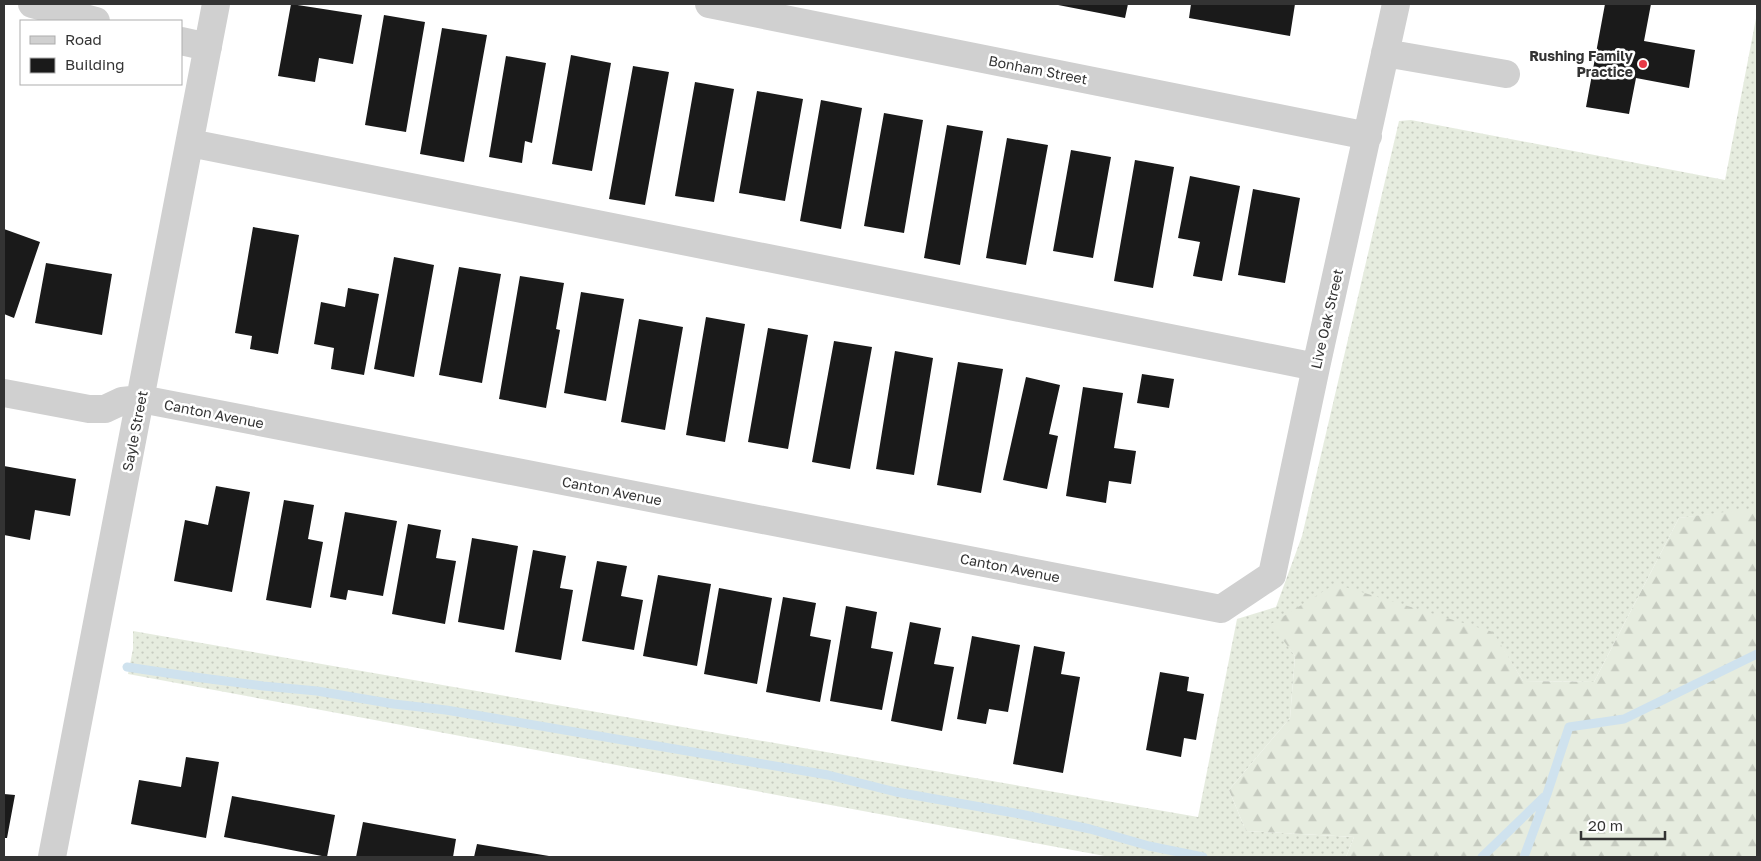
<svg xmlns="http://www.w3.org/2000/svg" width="1761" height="861" font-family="'Golos Text',sans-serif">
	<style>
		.grass { fill: url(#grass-dots) }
		.forest { fill: url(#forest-firs) }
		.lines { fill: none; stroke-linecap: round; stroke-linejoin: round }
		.stream { stroke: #cfe2ee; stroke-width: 9 }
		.building { fill: #1a1a1a }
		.minor { stroke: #d0d0d0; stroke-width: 28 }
		.poi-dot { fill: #e63946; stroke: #fff; stroke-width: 2 }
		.labels { text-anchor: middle; stroke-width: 5; stroke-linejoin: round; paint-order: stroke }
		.poi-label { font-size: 14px; font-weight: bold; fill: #333; stroke: #fff; text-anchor: end }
		.street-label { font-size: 14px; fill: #333; stroke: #fff }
	</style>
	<defs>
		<pattern id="grass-dots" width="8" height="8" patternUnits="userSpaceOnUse" patternTransform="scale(1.25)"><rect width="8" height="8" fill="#e6ecdf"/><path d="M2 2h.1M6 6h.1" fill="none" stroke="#c6cbc0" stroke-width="1.8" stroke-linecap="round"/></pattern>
		<pattern id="forest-firs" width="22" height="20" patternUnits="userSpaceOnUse" patternTransform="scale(1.25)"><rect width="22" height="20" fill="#e6ecdf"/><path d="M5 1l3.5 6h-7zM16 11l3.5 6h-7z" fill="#c6cbc0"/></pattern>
	</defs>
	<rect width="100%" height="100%" fill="#fff"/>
	<!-- grass -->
	<path class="grass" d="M1757,13V509L1679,518L1594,682L1523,681L1492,632L1272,623L1295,656L1290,718L1229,790L1246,831L1354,837L1346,857H1110L128,674L133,649V631L1198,817L1237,619L1276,607L1302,536L1399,121L1411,120L1725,180Z"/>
	<!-- forest -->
	<path class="forest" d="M1756,508L1757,509V857H1346L1354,837L1246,831L1229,790L1290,718L1295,656L1271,624L1335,584L1493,632L1523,681L1594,682L1679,518Z"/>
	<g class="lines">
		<!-- stream -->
		<path class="stream" d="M127,667L187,676L263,686L317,691L394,704L446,710L828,775L896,792L1020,814L1090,829L1149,846L1203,857
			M1482,857L1544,797
			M1524,857L1547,794L1569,727L1624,719L1757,654"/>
	</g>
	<!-- building -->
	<path class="building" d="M291,4L362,15L353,64L319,58L315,82L278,76Z
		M1053,4H1128L1125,18Z
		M1191,4H1295L1290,36L1189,18Z
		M1605,4H1651L1644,41L1695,50L1689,88L1636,78L1629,114L1586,107Z
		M384,15L425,22L406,132L365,125Z
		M442,28L487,35L464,162L420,154Z
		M571,55L611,63L592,171L552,164Z
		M506,56L546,63L532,143L525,141L522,163L489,157Z
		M633,66L669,72L645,205L609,199Z
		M695,82L734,89L714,202L675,196Z
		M757,91L803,99L785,201L739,193Z
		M821,100L862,108L841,229L800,221Z
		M884,113L923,120L904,233L864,226Z
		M947,125L983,131L960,265L924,258Z
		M1007,138L1048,145L1026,265L986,258Z
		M1071,150L1111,157L1093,258L1053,251Z
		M1135,160L1174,167L1153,288L1114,281Z
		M1190,176L1240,186L1222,281L1193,276L1200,242L1178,238Z
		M1253,189L1300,198L1285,283L1238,275Z
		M253,227L299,235L278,354L250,349L252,336L235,333Z
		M4,229L40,242L14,318L4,314Z
		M394,257L434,265L414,377L374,369Z
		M46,263L112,274L102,335L35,323Z
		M459,267L501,274L482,383L439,375Z
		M520,276L564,283L556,329L560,330L546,408L499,399Z
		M348,288L379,294L364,375L331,369L334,348L314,344L321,302L345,307Z
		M581,292L624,299L606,401L564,393Z
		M706,317L745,324L725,442L686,435Z
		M639,319L683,327L665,430L621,422Z
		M768,328L808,335L788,449L748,442Z
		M834,341L872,347L850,469L812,462Z
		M895,351L933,358L914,475L876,469Z
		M958,362L1003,369L981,493L937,485Z
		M1142,374L1174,379L1169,408L1137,403Z
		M1026,377L1060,385L1049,434L1058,436L1047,489L1003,480Z
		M1083,387L1123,393L1114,448L1136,451L1131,484L1109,481L1106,503L1066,496Z
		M4,466L76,479L70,516L35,510L30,540L4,535Z
		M216,486L250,492L232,592L174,581L185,520L208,525Z
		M284,500L314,505L308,539L323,542L311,608L266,600Z
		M345,512L397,521L383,596L348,590L346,600L330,597Z
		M408,524L441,530L436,558L456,561L445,624L392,614Z
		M472,538L518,546L504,630L458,622Z
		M533,550L566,556L560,588L573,590L561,660L515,652Z
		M597,561L627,566L621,596L643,600L634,650L582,641Z
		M658,575L711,584L697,666L643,656Z
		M719,588L772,598L757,684L704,674Z
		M783,597L816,603L810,636L831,640L820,702L766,692Z
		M846,606L877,612L871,648L893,652L882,710L830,701Z
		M910,622L941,628L934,664L954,667L942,731L891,721Z
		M972,636L1020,645L1008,712L989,709L986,724L957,719Z
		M1034,646L1065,652L1061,674L1080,677L1063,773L1013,764Z
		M1160,672L1189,677L1187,691L1204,694L1196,740L1184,738L1181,757L1146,750Z
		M186,757L219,762L206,838L131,824L139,780L181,787Z
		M4,794L15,795L7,838H4Z
		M232,796L335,815L327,857L224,837Z
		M363,822L456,839L453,857H356Z
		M477,844L549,856V857H474Z"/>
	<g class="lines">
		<!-- minor -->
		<path class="minor" d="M32,4L96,21
			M709,4L1368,136
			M181,41L208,47
			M1385,53L1506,74
			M190,143L1316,367
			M4,393L89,409H105L122,401L141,399L1221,609L1272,575L1316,367L1396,4
			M52,857L216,4"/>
	</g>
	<!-- markers -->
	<circle class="poi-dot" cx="1643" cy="64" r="5"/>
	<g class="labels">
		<!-- poi labels -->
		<g class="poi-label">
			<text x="1633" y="61">Rushing Family<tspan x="1633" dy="16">Practice</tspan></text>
		</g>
		<!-- street labels -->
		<g class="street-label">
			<text transform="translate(1038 70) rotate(11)" y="5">Bonham Street</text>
			<text transform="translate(1327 319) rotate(-77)" y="5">Live Oak Street</text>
			<text transform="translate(214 414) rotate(11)" y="5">Canton Avenue</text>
			<text transform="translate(135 431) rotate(-79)" y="5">Sayle Street</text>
			<text transform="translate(612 491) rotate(11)" y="5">Canton Avenue</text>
			<text transform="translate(1010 568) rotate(11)" y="5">Canton Avenue</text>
		</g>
	</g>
	<!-- border -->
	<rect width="1761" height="861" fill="none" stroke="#333333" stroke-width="10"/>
	<!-- legend -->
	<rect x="20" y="20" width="162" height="65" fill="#ffffff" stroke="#adadad"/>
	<rect x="30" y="36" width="25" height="8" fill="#d0d0d0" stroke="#adadad"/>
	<text x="65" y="45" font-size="15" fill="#333333">Road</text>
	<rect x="30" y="58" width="25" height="15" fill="#1a1a1a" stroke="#adadad"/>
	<text x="65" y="70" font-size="15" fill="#333333">Building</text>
	<!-- scale -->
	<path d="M1581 831v8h84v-8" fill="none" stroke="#333333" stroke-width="2.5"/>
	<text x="1588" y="831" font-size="15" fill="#333333" stroke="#ffffff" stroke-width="4" paint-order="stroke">20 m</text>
</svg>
